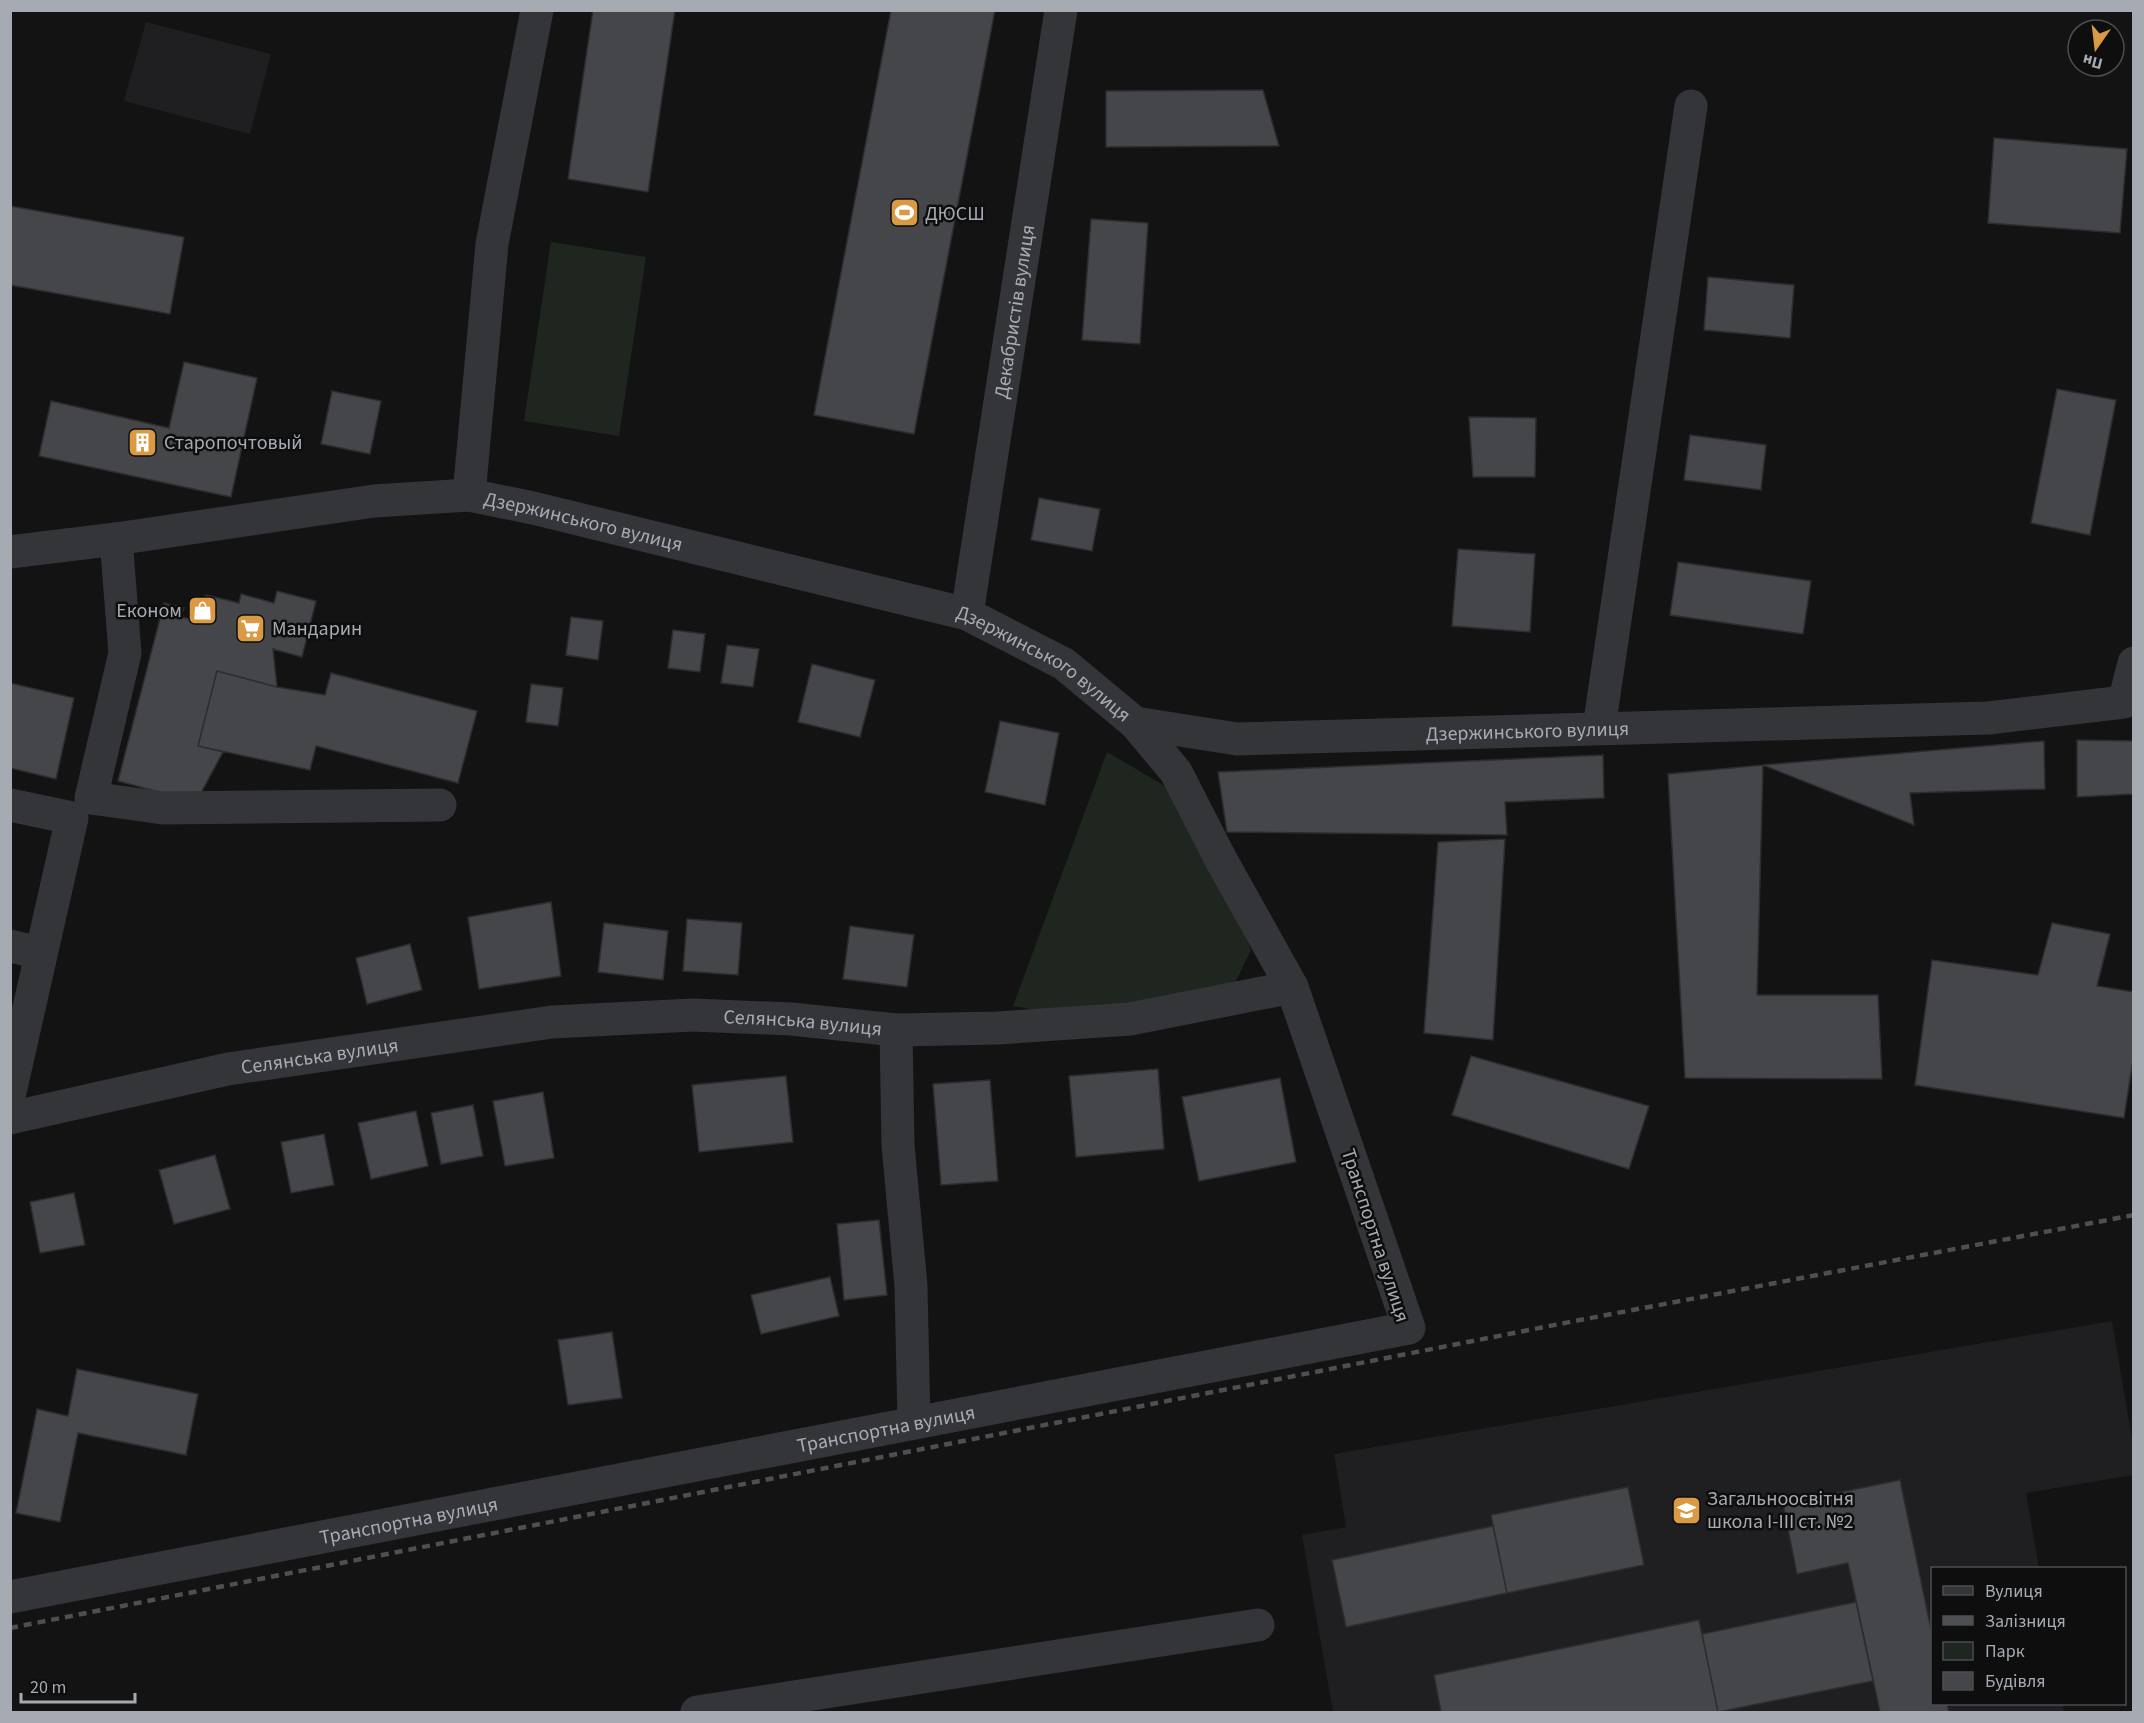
<svg xmlns="http://www.w3.org/2000/svg" width="2144" height="1723" font-family="'Source Sans 3',sans-serif">
	<style>
		.built { fill: #1f1f21 }
		.green { fill: #1f2620 }
		.building { fill: #454649; stroke: #2d2d30; stroke-width: 1.5 }
		.lines { fill: none; stroke-linecap: round; stroke-linejoin: round }
		.minor { stroke: #343538; stroke-width: 33 }
		.rail { stroke: #4d4f53; stroke-width: 4.5; stroke-dasharray: 8 6; stroke-linecap: butt }
		.labels { text-anchor: middle; stroke-width: 5; stroke-linejoin: round; paint-order: stroke }
		.poi-label { font-size: 20px; fill: #a6abb3; stroke: #0e0e0f; text-anchor: start }
		.street-label { font-size: 20px; fill: #a6abb3; stroke: #0e0e0f }
	</style>
	<rect width="100%" height="100%" fill="#131314"/>
	<!-- built -->
	<path class="built" d="M146,22L271,54L250,134L124,101Z
		M2112,1321L2133,1445V1475L2026,1493L2039,1568H1932V1704H2063L2064,1712H1333L1302,1535L1346,1527L1334,1454Z"/>
	<!-- green -->
	<path class="green" d="M551,242L646,257L619,436L524,421Z
		M1107,752L1170,789L1226,891L1251,950L1235,983L1134,1007L1058,1014L1013,1006Z"/>
	<!-- building -->
	<path class="building" d="M593,10H675L648,192L568,179Z
		M891,10H995L914,434L814,415Z
		M1263,90L1279,146L1106,147V91Z
		M1994,138L2127,149L2120,233L1988,223Z
		M10,206L184,237L170,314L10,285Z
		M1091,219L1148,223L1140,344L1082,340Z
		M1708,277L1794,285L1790,338L1704,330Z
		M184,362L257,378L231,497L39,456L51,401L169,428Z
		M2057,389L2116,400L2090,535L2031,523Z
		M332,391L381,401L370,454L321,444Z
		M1469,417L1536,418L1535,477H1473Z
		M1690,435L1766,445L1761,490L1684,480Z
		M1039,498L1100,509L1092,551L1031,540Z
		M1458,549L1535,554L1530,632L1452,626Z
		M1678,562L1811,581L1803,634L1670,615Z
		M277,591L316,601L302,657L273,649L277,687L217,671L198,746L223,752L196,802L118,781L164,603L184,608L181,617L199,621L206,595L239,603L241,594L274,603Z
		M571,617L603,621L598,660L566,655Z
		M673,630L705,634L700,672L668,668Z
		M727,645L759,649L753,687L721,683Z
		M812,664L875,680L860,737L798,722Z
		M217,671L277,687L325,695L331,673L477,711L458,783L316,746L310,770L198,746Z
		M10,683L74,698L56,779L10,768Z
		M531,684L563,688L558,726L526,722Z
		M1000,721L1059,733L1045,805L985,792Z
		M2077,740L2134,741V794L2077,797Z
		M2044,741L2045,789L1910,793L1914,825L1763,765Z
		M1603,755L1604,798L1505,802L1507,835L1227,832L1218,772Z
		M1763,765L1757,995H1878L1882,1079L1685,1078L1668,774Z
		M1505,839L1493,1040L1424,1033L1438,842Z
		M551,902L561,976L479,989L468,917Z
		M687,919L742,923L738,975L683,971Z
		M604,923L668,931L663,980L598,972Z
		M2052,923L2110,934L2097,986L2134,992V1053L2124,1118L1915,1085L1932,960L2038,975Z
		M850,926L914,935L907,987L843,979Z
		M410,944L422,990L367,1004L356,958Z
		M1471,1056L1649,1106L1629,1169L1452,1115Z
		M1158,1069L1164,1149L1076,1157L1069,1076Z
		M786,1076L793,1142L699,1152L692,1085Z
		M1280,1078L1296,1162L1199,1181L1182,1097Z
		M990,1080L998,1181L941,1185L933,1084Z
		M543,1092L554,1158L505,1166L493,1101Z
		M473,1105L483,1156L441,1164L431,1113Z
		M416,1111L428,1166L371,1179L358,1123Z
		M324,1134L334,1185L291,1193L281,1142Z
		M215,1155L230,1209L174,1224L159,1170Z
		M74,1193L85,1245L40,1253L30,1202Z
		M879,1220L887,1295L844,1300L837,1224Z
		M830,1277L839,1316L761,1334L751,1295Z
		M612,1332L622,1398L568,1405L558,1340Z
		M77,1369L198,1394L186,1455L78,1433L60,1522L16,1513L37,1409L68,1416Z
		M1900,1480L1932,1634V1704H1947L1949,1712H1880L1848,1563L1797,1574L1783,1504Z
		M1628,1487L1644,1565L1507,1593L1491,1515Z
		M1493,1526L1507,1593L1346,1627L1332,1560Z
		M1856,1602L1873,1681L1718,1712L1702,1634Z
		M1699,1620L1718,1712H1441L1434,1675Z"/>
	<g class="lines">
		<!-- minor -->
		<g class="minor">
			<path d="M469,495L492,244L537,10"/>
			<path d="M116,539L125,653L91,798L163,808L440,805"/>
			<path id="s1" d="M10,552L116,539L374,501L469,495L533,508L967,614L1064,664L1135,723L1237,739L1988,718L2124,702L2134,663"/>
			<path id="s2" d="M967,614L1061,10"/>
			<path d="M1599,728L1691,106"/>
			<path d="M10,805L72,818L10,1092"/>
			<path d="M10,946L41,953"/>
			<path d="M896,1030L898,1145L911,1286L914,1423"/>
			<path id="s3" d="M10,1118L228,1069L552,1022L693,1015L791,1019L896,1030L998,1028L1130,1019L1292,987L1220,858L1176,772L1135,723"/>
			<path id="s4" d="M10,1597L1409,1328L1292,987"/>
			<path d="M697,1712L1258,1625"/>
		</g>
		<!-- rail -->
		<path class="rail" d="M10,1628L1580,1320L2134,1215"/>
	</g>
	<!-- icons -->
	<defs>
		<symbol id="stadium-square" viewBox="-11 -11 22 22"><rect x="-9" y="-9" width="18" height="18" rx="4" fill="#da9a44" stroke="#0e0e0f"/><path d="M0-5a6.5 5 0 1 0 0 10a6.5 5 0 1 0 0-10ZM-3.5-1.8h7v3.6h-7Z" fill="#fff"/></symbol>
		<symbol id="building-square" viewBox="-11 -11 22 22"><rect x="-9" y="-9" width="18" height="18" rx="4" fill="#da9a44" stroke="#0e0e0f"/><path d="M-4-6H4V6H1V3H-1V6H-4ZM-2.5-4.3h1.7v1.8h-1.7ZM.8-4.3h1.7v1.8H.8ZM-2.5-1h1.7V.8h-1.7ZM.8-1h1.7V.8H.8Z" fill="#fff"/></symbol>
		<symbol id="shop-square" viewBox="-11 -11 22 22"><rect x="-9" y="-9" width="18" height="18" rx="4" fill="#da9a44" stroke="#0e0e0f"/><path d="M-5-2.5h2.3a2.7 3.5 0 0 1 5.4 0H5L5.5 6h-11ZM-1.5-2.5h3a1.5 2.3 0 0 0-3 0Z" fill="#fff"/></symbol>
		<symbol id="supermarket-square" viewBox="-11 -11 22 22"><rect x="-9" y="-9" width="18" height="18" rx="4" fill="#da9a44" stroke="#0e0e0f"/><path d="M-6-5.5h2.5l.6 2H6L4.5 2H-2.5L-4.4-4H-6ZM-1.5 3.2a1.3 1.3 0 1 0 .1 0ZM3 3.2a1.3 1.3 0 1 0 .1 0Z" fill="#fff"/></symbol>
		<symbol id="school-square" viewBox="-11 -11 22 22"><rect x="-9" y="-9" width="18" height="18" rx="4" fill="#da9a44" stroke="#0e0e0f"/><path d="M0-5L7-2L0 1L-7-2ZM-4 1L0 2.5L4 1V4Q0 6-4 4Z" fill="#fff"/></symbol>
	</defs>
	<g fill-rule="evenodd">
		<use href="#stadium-square" x="888" y="196" width="33" height="33"/>
		<use href="#building-square" x="126" y="426" width="33" height="33"/>
		<use href="#shop-square" x="186" y="594" width="33" height="33"/>
		<use href="#supermarket-square" x="234" y="612" width="33" height="33"/>
		<use href="#school-square" x="1670" y="1494" width="33" height="33"/>
	</g>
	<g class="labels">
		<!-- poi labels -->
		<g class="poi-label">
			<text x="925" y="220">ДЮСШ</text>
			<text x="164" y="449">Старопочтовый</text>
			<text x="182" y="617" text-anchor="end">Економ</text>
			<text x="272" y="635">Мандарин</text>
			<text x="1707" y="1505">Загальноосвітня<tspan x="1707" dy="23">школа І-ІІІ ст. №2</tspan></text>
		</g>
		<!-- street labels -->
		<g class="street-label">
			<text dy="7" stroke="none"><textPath href="#s2" startOffset="306">Декабристів вулиця</textPath></text>
			<text dy="7" stroke="none"><textPath href="#s1" startOffset="580">Дзержинського вулиця</textPath></text>
			<text dy="7" stroke="none"><textPath href="#s1" startOffset="1066">Дзержинського вулиця</textPath></text>
			<text dy="7" stroke="none"><textPath href="#s1" startOffset="1570">Дзержинського вулиця</textPath></text>
			<text dy="7" stroke="none"><textPath href="#s3" startOffset="802">Селянська вулиця</textPath></text>
			<text dy="7" stroke="none"><textPath href="#s3" startOffset="316">Селянська вулиця</textPath></text>
			<text transform="translate(1376 1235) rotate(72)" y="7">Транспортна вулиця</text>
			<text dy="7" stroke="none"><textPath href="#s4" startOffset="892">Транспортна вулиця</textPath></text>
			<text dy="7" stroke="none"><textPath href="#s4" startOffset="406">Транспортна вулиця</textPath></text>
		</g>
	</g>
	<!-- border -->
	<rect width="2144" height="1723" fill="none" stroke="#a6abb3" stroke-width="24"/>
	<!-- legend -->
	<rect x="1931" y="1567" width="195" height="138" fill="#0e0e0f" stroke="#4b4d51" stroke-width="1.5"/>
	<rect x="1943" y="1586" width="30" height="9" fill="#343538" stroke="#4b4d51" stroke-width="1.5"/>
	<text x="1985" y="1597" font-size="18" fill="#a6abb3">Вулиця</text>
	<rect x="1943" y="1616" width="30" height="9" fill="#4d4f53" stroke="#4b4d51" stroke-width="1.5"/>
	<text x="1985" y="1627" font-size="18" fill="#a6abb3">Залізниця</text>
	<rect x="1943" y="1642" width="30" height="18" fill="#1f2620" stroke="#4b4d51" stroke-width="1.5"/>
	<text x="1985" y="1657" font-size="18" fill="#a6abb3">Парк</text>
	<rect x="1943" y="1672" width="30" height="18" fill="#454649" stroke="#4b4d51" stroke-width="1.5"/>
	<text x="1985" y="1687" font-size="18" fill="#a6abb3">Будівля</text>
	<!-- north arrow -->
	<g transform="translate(2096 48) rotate(194)"><circle r="28" fill="#0e0e0f" stroke="#4b4d51" stroke-width="1.5"/>
	<path d="M0-4.5L10 22L0 15L-10 22Z" fill="#da9a44"/>
	<text y="-9" font-size="16" font-weight="bold" text-anchor="middle" fill="#a6abb3">Пн</text>
	</g>
	<!-- scale -->
	<path d="M21 1693v9h114v-9" fill="none" stroke="#a6abb3" stroke-width="3"/>
	<text x="30" y="1693" font-size="18" fill="#a6abb3" stroke="#0e0e0f" stroke-width="4.5" paint-order="stroke">20 m</text>
</svg>
